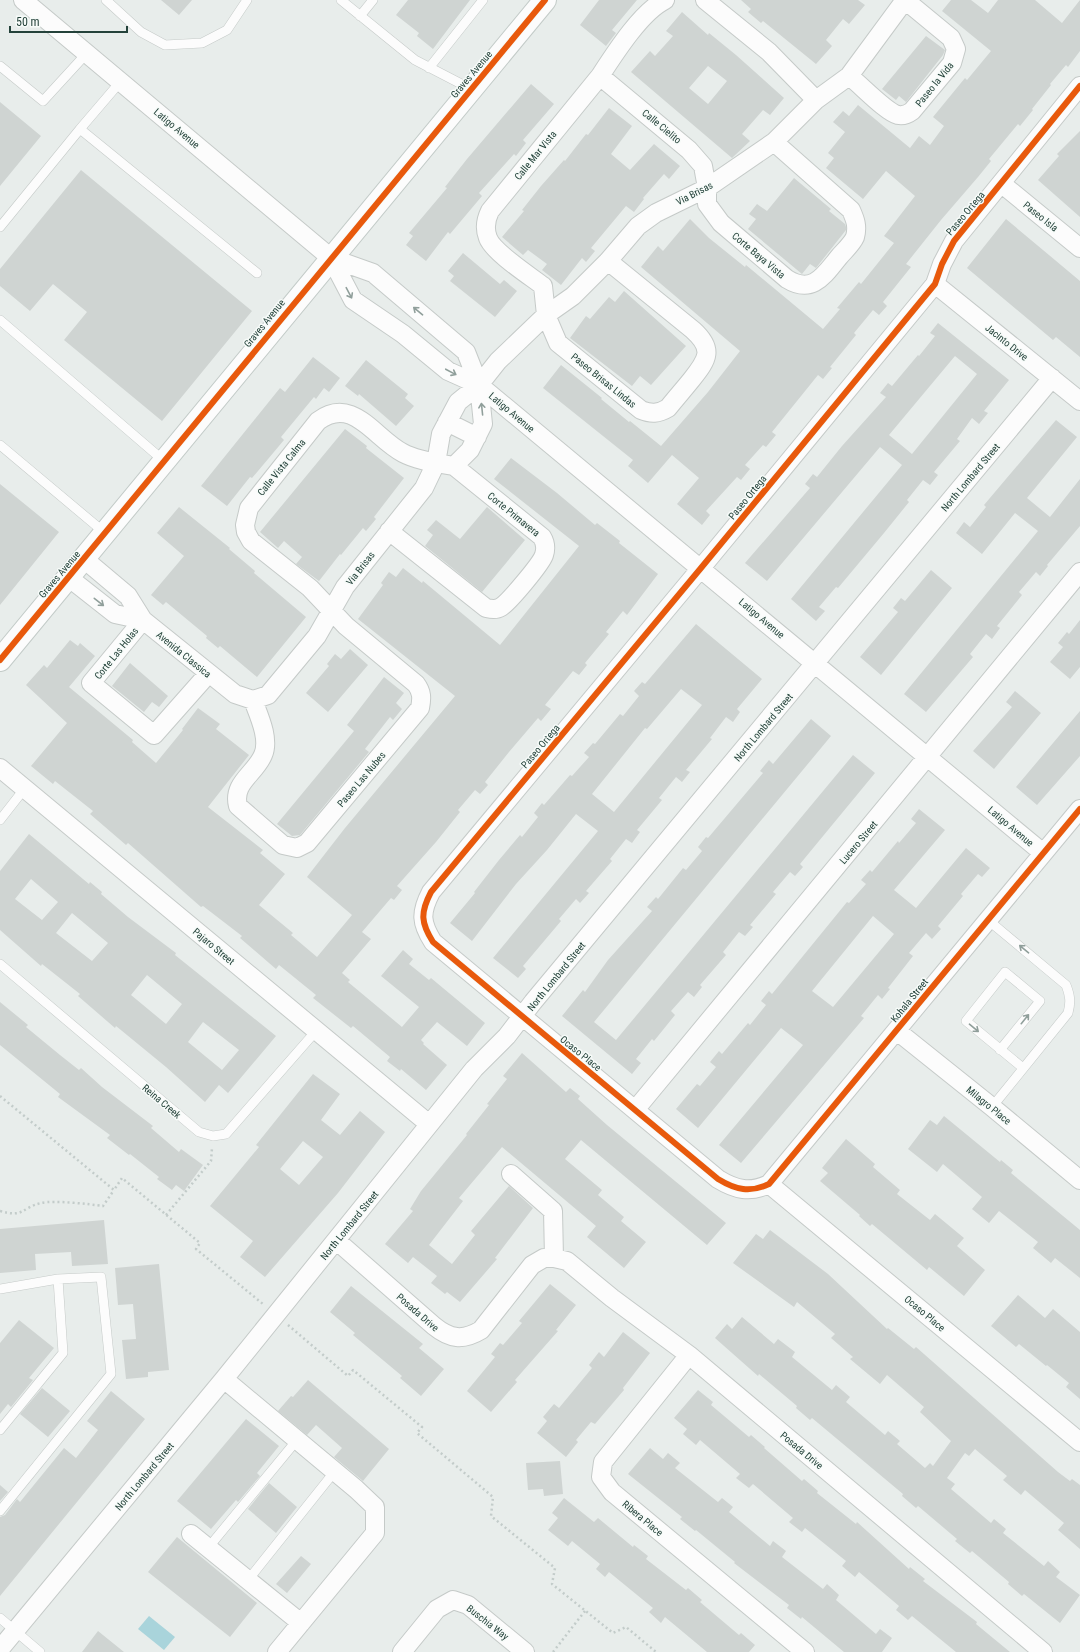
<svg xmlns="http://www.w3.org/2000/svg" width="1080" height="1652" font-family="'Roboto Condensed',sans-serif">
	<style>
		.water { fill: #a9d4db }
		.building { fill: #cfd4d2; fill-rule: evenodd }
		.lines { fill: none; stroke-linecap: round; stroke-linejoin: round }
		.lane-casing { stroke: #c5cac8; stroke-width: 10 }
		.street-casing { stroke: #c5cac8; stroke-width: 20 }
		.secondary-casing { stroke: #c3cbc8; stroke-width: 24 }
		.path { stroke: #c3ccca; stroke-width: 2.5; stroke-dasharray: 2 3; stroke-linecap: butt }
		.lane { stroke: #fcfcfc; stroke-width: 9 }
		.street { stroke: #fcfcfc; stroke-width: 18 }
		.secondary { stroke: #fcfcfc; stroke-width: 22 }
		.cycleway-casing { stroke: #f7fbf9; stroke-width: 8 }
		.cycleway { stroke: #e8590c; stroke-width: 6 }
		.oneway { stroke: #909f9b }
		.labels { text-anchor: middle; stroke-width: 3; stroke-linejoin: round; paint-order: stroke }
		.street-label { font-size: 10px; fill: #24423a; stroke: #f7fbf9 }
	</style>
	<rect width="100%" height="100%" fill="#e8edeb"/>
	<!-- water -->
	<path class="water" d="M149,1616L175,1637L164,1650L138,1629Z"/>
	<!-- building -->
	<path class="building" d="M161,0H192L179,15Z
		M408,0H470L433,49L417,36L419,33L396,15Z
		M599,0H637L612,30L616,33L606,46L580,25Z
		M741,0H858L865,5L849,24L843,19L826,40L832,46L816,64L763,21L761,23L748,12L751,9Z
		M951,0H971L988,13L998,0H1035L1062,23L1080,0V51L1068,67L1066,65L1050,84L1051,85L1032,109L1033,110L1020,126L1018,124L989,159L991,161L978,177L941,220L906,264L911,267L883,302L887,306L879,315L873,310L854,333L856,335L830,367L832,368L823,379L818,375L772,432L776,435L766,447L763,445L745,465L750,469L741,480L737,477L706,511L710,515L702,525L677,504L699,478L672,455L648,483L628,466L633,460L543,388L561,365L602,398L601,399L629,422L630,421L661,446L708,392L740,351L641,267L658,246L663,251L690,219L709,238L745,267L746,265L823,329L840,309L837,308L859,282L861,284L894,243L884,236L915,196L886,171L863,199L826,168L834,158L828,153L845,132L833,122L843,111L849,116L858,105L910,148L919,136L930,145L944,126L933,117L965,78L967,80L991,51L942,11Z
		M682,12L708,35L709,33L736,55L784,98L770,115L763,110L742,134L750,141L732,158L631,72L650,51L655,56L673,36L666,31ZM708,66L727,81L708,104L689,88Z
		M926,36L945,50L943,55L906,102L899,96L896,100L882,89Z
		M531,84L554,104L523,140L526,143L516,156L514,154L479,193L482,196L450,234L448,232L426,261L406,245L413,236L409,233L447,188L445,187L467,159Z
		M0,102L41,136L0,186Z
		M609,108L632,126L611,154L630,170L654,144L680,166L669,179L664,174L643,198L644,199L634,212L626,206L591,248L595,251L586,262L582,258L561,285L542,270L547,264L528,250L523,255L502,237L524,211L522,210L541,186L564,160L565,161L586,134L588,135Z
		M1080,131V217L1038,180L1059,156L1057,154Z
		M81,170L252,311L162,421L64,340L87,312L53,284L30,311L0,286V269Z
		M794,178L831,209L829,211L845,224L846,227V230L816,268L810,264L802,274L748,229L756,219L749,214L757,204L767,211Z
		M1006,219L1080,281V357L1056,337L1053,340L967,268Z
		M463,253L500,284L504,280L517,291L495,317L450,281L454,276L448,271Z
		M624,291L686,346L651,385L640,376L632,386L570,338L586,316L590,319L609,297L615,302Z
		M938,323L1009,380L984,411L988,413L979,424L972,418L957,439L960,441L934,472L938,475L930,485L923,480L907,500L909,502L884,533L838,588L836,587L819,607L825,611L816,621L791,599L902,465L880,447L767,581L745,563L810,488L805,484L813,474L817,477L842,446L886,397L880,393L888,383L892,386L918,355L919,356L935,336L930,333ZM955,356L977,374L912,454L889,435Z
		M313,357L340,378L329,392L324,388L316,399L314,397L281,437L284,440L252,478L250,477L227,506L201,486L280,388L285,392Z
		M366,360L408,394L405,398L414,406L396,426L359,394L358,396L345,386Z
		M1056,420L1077,437L1027,498L1050,517L1080,479V526L1047,565L1048,566L1040,576L1036,572L1019,592L1022,595L997,626L1000,628L992,639L986,634L970,654L973,657L926,712L904,694L1038,531L1015,513L982,554L956,533L964,522L970,527L986,507L984,505Z
		M345,429L367,446L366,448L404,478L374,517L376,519L366,531L363,528L341,555L340,554L319,581L296,564L302,557L284,541L278,548L260,532Z
		M511,458L557,493L595,525L597,523L620,541L619,543L658,574L627,615L623,611L606,632L609,634L585,663L587,665L579,675L573,671L545,705L551,709L541,721L538,718L509,752L485,782L488,785L480,794L475,790L458,810L460,812L436,842L397,886L402,890L394,900L391,898L362,932L371,939L342,973L350,980L348,982L402,1027L419,1007L381,976L403,950L413,959L409,964L429,980L431,978L485,1023L467,1046L437,1022L421,1040L424,1043L423,1044L447,1065L426,1090L401,1069L400,1071L387,1061L390,1057L353,1026L351,1028L313,998L316,995L279,965L276,969L240,938L242,936L203,906L201,907L128,843L126,845L90,814L93,811L55,781L53,784L31,766L67,723L26,685L44,665L47,668L70,640L78,646L80,643L95,656L69,687L133,740L132,742L156,763L183,730L182,729L198,708L220,724L216,729L249,755L208,807L263,850L260,853L285,874L259,905L293,933L291,935L317,957L352,915L307,877L345,828L455,696L358,619L383,585L381,583L389,572L396,577L403,568L422,583L423,581L500,645L579,546L494,479Z
		M0,484L59,532L0,605Z
		M179,507L230,548L229,549L255,571L254,573L306,617L257,677L220,646L218,648L206,638L207,636L166,602L163,605L151,595L184,556L157,533Z
		M487,507L525,540L482,592L425,546L433,535L427,530L436,520L460,539Z
		M931,570L952,588L881,675L860,657L898,612L893,608L901,598L905,601Z
		M1080,620V667L1070,679L1050,662L1063,647L1058,643L1067,632L1069,634Z
		M696,624L762,679L737,709L740,712L733,722L726,717L710,738L712,739L686,770L690,772L682,782L676,777L659,798L662,800L637,830L640,832L632,843L626,839L610,859L612,861L586,891L589,893L580,903L576,899L559,919L561,921L523,966L526,969L518,978L493,958L598,831L576,814L547,850L516,884L472,941L450,923L475,893L474,892L499,860L520,835L522,837L538,817L534,813L542,803L544,805L570,775L572,776L589,757L584,753L593,743L595,744L620,714L623,716L639,696L634,691L642,682L645,684ZM681,689L702,705L614,812L592,794L645,728L647,729Z
		M350,649L368,665L328,712L306,693L329,666L327,664L335,654L341,659Z
		M130,663L168,696L159,707L152,702L144,712L112,686Z
		M384,677L404,693L396,703L402,709L393,720L390,717L365,749L369,752L300,835L292,836L277,824L354,731L347,725Z
		M1015,691L1041,713L994,769L973,751L1012,707L1006,702Z
		M1080,711V756L1037,805L1016,787Z
		M811,719L831,736L594,1022L616,1040L853,755L875,773L800,864L803,867L795,876L790,872L773,892L776,894L750,925L753,927L745,936L739,932L723,952L726,955L700,985L702,987L694,997L688,992L671,1011L675,1015L654,1041L652,1039L636,1059L641,1063L632,1074L562,1016L583,990L585,992L608,960L652,911L647,907L656,897L658,899L683,868L686,870L702,851L698,847L706,837L708,838L763,773L760,771L769,760L773,764Z
		M919,809L945,830L894,890L916,908L966,848L990,868L982,877L978,874L961,894L963,896L938,926L941,929L932,939L926,933L909,953L913,956L888,988L890,989L882,999L878,995L861,1016L864,1018L741,1163L719,1145L803,1045L781,1028L698,1128L676,1109L697,1084L700,1086L716,1067L710,1062L719,1051L722,1054L748,1023L750,1025L766,1005L761,1001L769,991L772,994L847,902L849,903L866,884L861,880L870,870L872,872L898,841L899,843L916,823L911,819ZM873,916L894,934L833,1007L812,991Z
		M29,834L89,884L90,882L102,892L101,894L128,917L176,953L175,955L276,1036L228,1093L219,1085L205,1102L166,1067L116,1026L115,1028L78,996L80,994L42,964L41,966L0,930V871ZM31,879L58,902L42,920L15,899ZM72,913L108,943L92,961L56,933ZM147,975L182,1004L166,1024L131,995ZM203,1022L239,1050L222,1070L188,1042Z
		M0,1002L28,1025L26,1027L60,1055L79,1070L81,1068L102,1087L153,1126L151,1128L179,1152L181,1149L203,1165L184,1191L176,1185L172,1190L157,1179L159,1177L130,1154L129,1155L107,1138L110,1135L58,1097L60,1094L0,1045Z
		M522,1053L566,1092L570,1088L580,1096L578,1099L607,1125L726,1223L707,1245L581,1140L565,1159L602,1190L598,1195L624,1217L621,1221L646,1242L624,1268L587,1237L596,1226L502,1147L459,1198L463,1201L429,1245L452,1264L475,1235L471,1231L509,1186L533,1208L495,1258L497,1259L460,1302L447,1292L445,1294L431,1283L437,1276L413,1257L408,1263L385,1244L413,1211L410,1209L421,1191L467,1135L466,1134L489,1105L487,1104L507,1079L503,1076Z
		M313,1074L340,1094L321,1120L340,1135L360,1111L385,1132L338,1193L265,1277L240,1257L253,1241L210,1206L259,1147L256,1145ZM303,1141L323,1157L299,1185L280,1169Z
		M944,1116L1000,1162L1001,1160L1013,1170L1011,1173L1080,1230V1278L1055,1258L1051,1263L1033,1248L1038,1242L999,1211L989,1223L972,1209L982,1197L943,1164L937,1172L908,1149L930,1120L937,1125Z
		M846,1139L875,1164L873,1167L900,1190L897,1194L930,1220L935,1214L964,1238L957,1246L985,1270L964,1296L929,1267L927,1270L872,1224L870,1226L859,1216L860,1215L820,1181L828,1173L822,1168Z
		M104,1220L108,1264L72,1266L71,1252L35,1254L36,1270L0,1273V1229Z
		M770,1230L828,1274L887,1329L888,1328L914,1349L916,1347L1058,1472L1070,1481L1072,1479L1080,1485V1549L1058,1530L1064,1523L1025,1490L1021,1495L1003,1480L1007,1476L975,1449L969,1456L965,1453L947,1478L955,1484L951,1489L991,1523L994,1519L1006,1529L1003,1533L1044,1566L1048,1561L1060,1572L1056,1577L1080,1595L1060,1623L1024,1594L1022,1596L1008,1584L1009,1582L972,1551L970,1553L955,1541L957,1539L918,1506L916,1508L902,1496L903,1494L812,1418L810,1420L796,1408L797,1406L759,1374L758,1376L715,1338L727,1324L732,1329L742,1317L774,1344L778,1339L795,1352L792,1357L832,1390L836,1385L850,1397L846,1402L885,1435L888,1431L900,1441L897,1444L925,1468L930,1463L933,1466L951,1441L920,1412L924,1407L887,1375L880,1384L850,1359L853,1357L831,1338L835,1334L797,1302L794,1307L733,1263L756,1234L763,1239Z
		M159,1264L169,1370L148,1372V1377L126,1379L122,1340L136,1339L133,1304L118,1305L115,1268Z
		M550,1284L576,1305L556,1330L558,1331L515,1380L517,1382L491,1412L467,1391L495,1357L491,1354L500,1343L503,1345L522,1323L519,1321Z
		M351,1286L423,1344L419,1348L444,1369L421,1396L400,1378L402,1376L353,1335L355,1333L330,1312Z
		M1018,1295L1045,1318L1053,1309L1080,1332V1399L1066,1387L1069,1383L1047,1365L1046,1366L1019,1344L1016,1347L991,1326Z
		M19,1320L54,1348L29,1378L33,1380L11,1407L8,1404L0,1414V1343Z
		M623,1332L650,1353L623,1388L624,1390L595,1424L591,1422L576,1440L578,1442L566,1457L537,1433L547,1421L543,1417L554,1404L559,1408L592,1368L589,1365L599,1352L604,1357Z
		M308,1380L389,1449L363,1481L334,1457L342,1448L316,1425L307,1435L278,1411L291,1396L293,1397Z
		M42,1388L70,1411L48,1437L20,1414Z
		M698,1390L713,1402L711,1405L749,1437L751,1435L765,1447L764,1448L802,1481L804,1479L818,1491L817,1493L856,1524L857,1522L909,1569L910,1567L925,1579L923,1581L977,1622L976,1624L1010,1652H956L912,1616L908,1620L896,1610L899,1606L859,1572L855,1577L842,1566L846,1561L805,1528L802,1532L789,1522L793,1518L753,1484L749,1488L736,1478L740,1474L700,1440L696,1445L683,1434L687,1429L674,1418Z
		M111,1391L145,1419L0,1596V1517L5,1515L17,1499L20,1502L64,1448L76,1458L98,1430L87,1421Z
		M246,1419L279,1446L257,1473L260,1476L238,1502L236,1500L211,1529L177,1501Z
		M650,1448L663,1459L668,1453L680,1463L675,1468L718,1502L722,1498L733,1507L729,1512L770,1546L773,1541L786,1551L782,1557L823,1589L827,1584L839,1595L836,1600L876,1634L880,1629L892,1638L882,1652H844L802,1617L801,1619L787,1608L789,1605L734,1563L735,1562L696,1530L695,1531L680,1519L682,1517L628,1474Z
		M560,1461L563,1494L544,1496L543,1489L528,1490L526,1463Z
		M269,1483L297,1507L276,1533L248,1509Z
		M0,1485L8,1492L0,1501Z
		M564,1498L594,1522L598,1518L633,1547L634,1545L648,1556L646,1559L686,1590L688,1588L702,1600L700,1602L739,1635L741,1633L755,1645L749,1652H707L665,1617L661,1623L649,1612L653,1608L609,1572L605,1577L596,1569L600,1564L572,1541L568,1546L548,1530L558,1518L552,1513Z
		M177,1537L257,1603L230,1637L148,1572Z
		M301,1556L311,1564L287,1593L276,1584Z
		M98,1631L124,1652H82Z"/>
	<g class="lines">
		<defs>
			<path id="lane" d="M106,0L141,32L165,45L202,43L227,30L247,0
				M341,0L415,60L471,89
				M360,16L373,0
				M0,66L43,101L87,53
				M429,68L483,0
				M80,129L121,81
				M0,227L80,129L257,273
				M0,320L164,461
				M0,445L105,533
				M0,820L25,788
				M988,920L1066,985C1070,995 1071,1002 1068,1013L992,1107
				M0,964L199,1132L213,1136L226,1134L316,1031
				M1000,1050L1040,1001L1005,972L966,1021L1023,1068
				M0,1289L58,1279L63,1353L0,1430
				M0,1511L111,1374L101,1277L58,1279
				M208,1548L297,1440
				M248,1580L335,1471
				M0,1618L40,1652"/>
			<path id="street" d="M23,0L331,258L373,273L466,352L479,385L448,371L403,334L353,300L331,258
				M705,0L769,52L816,100
				M600,76L689,150L703,166L707,188V204L721,223L787,279C813,295 824,275 839,257C844,251 852,244 855,237C858,226 855,219 851,210L774,142
				M849,76C860,84 886,112 898,115C903,116 908,114 912,111L952,63L956,49L951,38L905,0
				M1080,86L954,241L942,264L935,284L701,568L431,892C420,913 421,923 433,942L718,1179C736,1190 750,1193 769,1184L1080,809
				M1002,184L1080,248
				M608,261L693,330C714,349 708,359 692,379C684,389 676,398 668,408C658,414 651,414 641,410L558,343L546,315L543,286C530,276 493,252 488,238C484,228 486,219 490,211L600,76C615,53 641,12 665,0
				M935,284L1080,401
				M479,385L1043,853
				M447,422L477,437
				M454,466L470,450L483,424L479,385
				M84,559L128,596L143,620L235,694L253,700C259,716 270,739 263,755C255,774 232,783 238,806L283,845L297,848L307,843L420,708C422,698 422,692 416,684L346,626L310,588L251,541L246,532L245,525L249,508L318,421C353,395 374,438 403,453C418,461 438,463 454,466L542,537C545,542 546,549 544,555C541,564 509,602 501,607C496,610 491,609 486,608L389,531
				M68,577L115,614L143,620
				M143,620L91,683L154,735L208,674
				M253,700L268,695L317,636L345,587L424,488L436,463L441,434L458,402L479,385L498,361L546,315L573,296L608,261L638,226L656,213L707,188L774,142L816,100L849,76L905,0
				M0,768L429,1124
				M897,1031L992,1107L1080,1180
				M635,1110L1080,572
				M511,1174L553,1211L554,1258L567,1261L612,1298L689,1355L1043,1652
				M769,1184L1080,1442
				M337,1241L434,1326C450,1339 463,1341 481,1330L532,1265L544,1258H554
				M689,1355L603,1462L601,1477L612,1492L805,1652
				M224,1379L356,1489L375,1507V1533L277,1652
				M191,1534L301,1623
				M0,1649L224,1379L474,1069L507,1036L533,1002L1052,378
				M402,1652L437,1609L453,1600L468,1605L525,1652"/>
			<path id="secondary" d="M0,660L545,0"/>
		</defs>
		<!-- lane casing -->
		<use href="#lane" class="lane-casing"/>
		<!-- street casing -->
		<use href="#street" class="street-casing"/>
		<!-- secondary casing -->
		<use href="#secondary" class="secondary-casing"/>
		<!-- path -->
		<path class="path" d="M0,1096L114,1190L122,1178L200,1243L196,1249L263,1304
			M0,1211C24,1218 21,1208 41,1203C53,1200 89,1204 103,1206L114,1190
			M166,1215L211,1161L212,1148
			M288,1325L348,1376L353,1370L422,1427L417,1433L493,1497L491,1516L555,1568L552,1584L613,1633L626,1627L656,1652
			M553,1652L585,1611"/>
		<!-- lane -->
		<use href="#lane" class="lane"/>
		<!-- street -->
		<use href="#street" class="street"/>
		<!-- secondary -->
		<use href="#secondary" class="secondary"/>
		<defs>
			<path id="cycleway" d="M1080,86L954,241L942,264L935,284L701,568L431,892C420,913 421,923 433,942L718,1179C736,1190 750,1193 769,1184L1080,809
				M0,660L545,0"/>
		</defs>
		<!-- cycleway casing -->
		<use href="#cycleway" class="cycleway-casing"/>
		<!-- cycleway -->
		<use href="#cycleway" class="cycleway"/>
	</g>
	<!-- one-way arrows -->
	<defs><path id="oneway-shaft" d="M-6 0H5M1.5-3L5.5 0L1.5 3" fill="none" stroke-width="1.6" stroke-linecap="round" stroke-linejoin="round"/></defs>
	<g class="oneway">
		<use href="#oneway-shaft" transform="translate(349 293) rotate(62)"/>
		<use href="#oneway-shaft" transform="translate(418 311) rotate(-140)"/>
		<use href="#oneway-shaft" transform="translate(451 372) rotate(28)"/>
		<use href="#oneway-shaft" transform="translate(482 409) rotate(-96)"/>
		<use href="#oneway-shaft" transform="translate(99 602) rotate(38)"/>
		<use href="#oneway-shaft" transform="translate(1024 949) rotate(-140)"/>
		<use href="#oneway-shaft" transform="translate(1025 1019) rotate(-51)"/>
		<use href="#oneway-shaft" transform="translate(974 1028) rotate(40)"/>
	</g>
	<g class="labels">
		<!-- street labels -->
		<g class="street-label">
			<text transform="translate(471 74) rotate(-50)" y="4">Graves Avenue</text>
			<text transform="translate(934 84) rotate(-51)" y="4">Paseo la Vida</text>
			<text transform="translate(662 126) rotate(40)" y="4">Calle Cielito</text>
			<text transform="translate(177 128) rotate(40)" y="4">Latigo Avenue</text>
			<text transform="translate(535 155) rotate(-51)" y="4">Calle Mar Vista</text>
			<text transform="translate(694 193) rotate(-27)" y="4">Via Brisas</text>
			<text transform="translate(965 213) rotate(-50)" y="4">Paseo Ortega</text>
			<text transform="translate(1041 216) rotate(39)" y="4">Paseo Isla</text>
			<text transform="translate(759 255) rotate(40)" y="4">Corte Baya Vista</text>
			<text transform="translate(264 323) rotate(-51)" y="4">Graves Avenue</text>
			<text transform="translate(1007 342) rotate(39)" y="4">Jacinto Drive</text>
			<text transform="translate(604 380) rotate(39)" y="4">Paseo Brisas Lindas</text>
			<text transform="translate(512 412) rotate(40)" y="4">Latigo Avenue</text>
			<text transform="translate(281 467) rotate(-51)" y="4">Calle Vista Calma</text>
			<text transform="translate(970 477) rotate(-50)" y="4">North Lombard Street</text>
			<text transform="translate(747 497) rotate(-51)" y="4">Paseo Ortega</text>
			<text transform="translate(514 514) rotate(39)" y="4">Corte Primavera</text>
			<text transform="translate(360 568) rotate(-52)" y="4">Via Brisas</text>
			<text transform="translate(59 574) rotate(-50)" y="4">Graves Avenue</text>
			<text transform="translate(762 618) rotate(40)" y="4">Latigo Avenue</text>
			<text transform="translate(116 653) rotate(-51)" y="4">Corte Las Holas</text>
			<text transform="translate(184 654) rotate(39)" y="4">Avenida Classica</text>
			<text transform="translate(763 727) rotate(-50)" y="4">North Lombard Street</text>
			<text transform="translate(540 746) rotate(-50)" y="4">Paseo Ortega</text>
			<text transform="translate(361 779) rotate(-50)" y="4">Paseo Las Nubes</text>
			<text transform="translate(1011 826) rotate(40)" y="4">Latigo Avenue</text>
			<text transform="translate(858 842) rotate(-50)" y="4">Lucero Street</text>
			<text transform="translate(214 946) rotate(40)" y="4">Pajaro Street</text>
			<text transform="translate(556 976) rotate(-51)" y="4">North Lombard Street</text>
			<text transform="translate(909 1000) rotate(-51)" y="4">Kohala Street</text>
			<text transform="translate(581 1053) rotate(39)" y="4">Ocaso Place</text>
			<text transform="translate(162 1101) rotate(40)" y="4">Reina Creek</text>
			<text transform="translate(989 1105) rotate(39)" y="4">Milagro Place</text>
			<text transform="translate(349 1225) rotate(-51)" y="4">North Lombard Street</text>
			<text transform="translate(418 1312) rotate(41)" y="4">Posada Drive</text>
			<text transform="translate(925 1313) rotate(40)" y="4">Ocaso Place</text>
			<text transform="translate(802 1450) rotate(40)" y="4">Posada Drive</text>
			<text transform="translate(144 1476) rotate(-50)" y="4">North Lombard Street</text>
			<text transform="translate(643 1518) rotate(40)" y="4">Ribera Place</text>
			<text transform="translate(488 1622) rotate(38)" y="4">Buschia Way</text>
		</g>
	</g>
	<!-- scale -->
	<path d="M10 26v6h117v-6" fill="none" stroke="#24423a" stroke-width="2"/>
	<text x="16" y="26" font-size="12" fill="#24423a" stroke="#f7fbf9" stroke-width="3" paint-order="stroke">50 m</text>
</svg>
